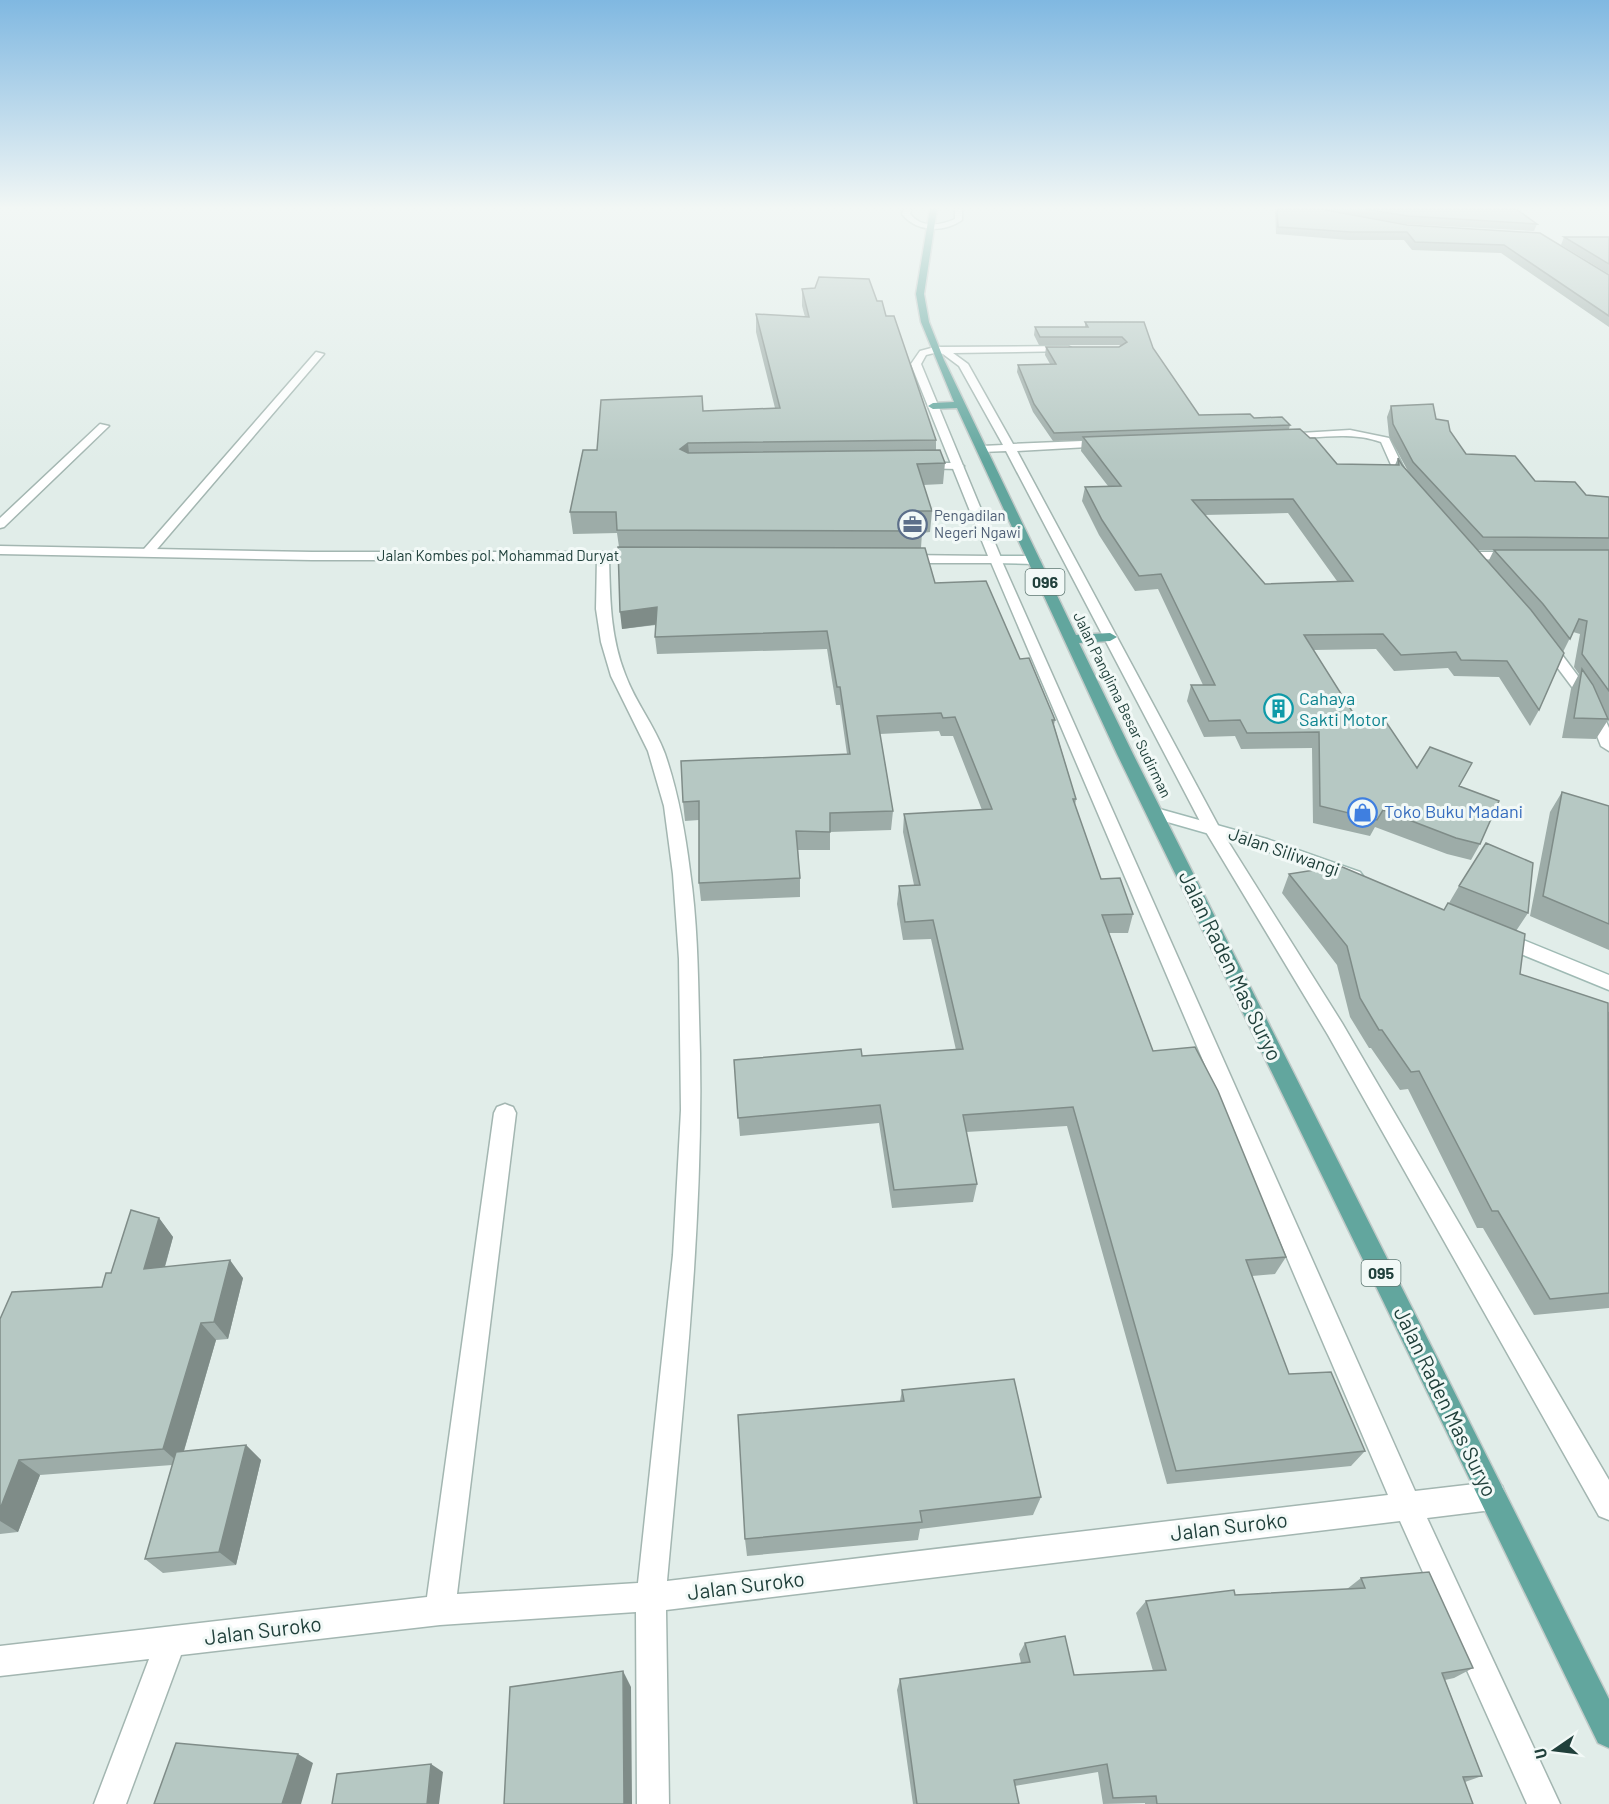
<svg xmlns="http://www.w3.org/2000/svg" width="1609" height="1804" font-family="Barlow,sans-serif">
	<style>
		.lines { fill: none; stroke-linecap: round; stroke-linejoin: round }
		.minor-casing { stroke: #a3b6b1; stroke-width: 3 }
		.tertiary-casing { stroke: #a3b6b1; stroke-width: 3 }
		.secondary-casing { stroke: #9fbab4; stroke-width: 3 }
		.primary-casing { stroke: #c1cac8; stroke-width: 3 }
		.minor { fill: #fff; fill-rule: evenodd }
		.tertiary { fill: #fff; fill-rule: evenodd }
		.secondary { fill: #fff; fill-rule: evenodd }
		.primary { fill: #62a69e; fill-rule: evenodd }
		.wall { fill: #9daca8; fill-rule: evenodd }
		.shaded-wall { fill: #7f8c88 }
		.building { fill: #b6c8c3; stroke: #7f8c88; stroke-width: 1.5; fill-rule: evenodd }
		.labels { text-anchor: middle; stroke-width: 6; stroke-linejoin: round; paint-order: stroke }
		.far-service-label { font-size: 15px; fill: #4e5e75; stroke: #f2f9f7; text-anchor: start }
		.far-street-label { font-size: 15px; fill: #20403b; stroke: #f2f9f7 }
		.shield { fill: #f2f9f7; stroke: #5f7873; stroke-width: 1.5 }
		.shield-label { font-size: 16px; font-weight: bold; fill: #20403b }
		.culture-label { font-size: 18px; fill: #0d838f; stroke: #f2f9f7; text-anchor: start }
		.shop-label { font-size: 18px; fill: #366cbe; stroke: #f2f9f7; text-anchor: start }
		.street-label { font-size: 18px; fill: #20403b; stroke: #f2f9f7 }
		.near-street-label { font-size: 21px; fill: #20403b; stroke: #f2f9f7 }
	</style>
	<rect width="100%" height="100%" fill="#e1ede9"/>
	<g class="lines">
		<defs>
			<path id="minor" d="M1068,346L1073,349L1071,351L953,353L968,364L1013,444L1106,440L1111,443L1106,446L1017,451L1219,827L1342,1023L1609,1480V1520L1599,1516L1328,1035L1203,827L1006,451L982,452L977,449L982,446L1003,445L959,366L943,354L930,350L935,347Z
				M316,352L324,354L152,555H144V549Z
				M100,424L109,426L4,527L0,528V518Z
				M1350,430L1389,438L1407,475L1415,484L1413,486H1405L1396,476L1381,442C1351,431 1315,438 1284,440L1279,437L1284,434Z
				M921,463H958L964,466L958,469L917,468L915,466Z
				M603,552L609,556C610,597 610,636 625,674C635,702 655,726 665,754C678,792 685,831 690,871C697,919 698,969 699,1017C706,1206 684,1392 667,1581L1388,1495L990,560L996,556L1000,557L1415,1491L1492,1482L1502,1486L1506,1496L1502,1506L1492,1510L1427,1518L1560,1804H1527L1400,1521L666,1610L669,1804H637L636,1612L440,1625L181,1655L126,1804H94L149,1659L0,1676V1646L427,1597L494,1113L497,1107L505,1104L513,1107L516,1113L457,1594L638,1583L673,1255L681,1110L679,959L673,874L664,806L648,751L611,676L601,642L596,609L597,556Z
				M1472,552H1515L1521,556L1515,560L1468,559V553Z
				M1546,639L1551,640L1598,703L1609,728V751L1601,746L1584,703L1539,643Z"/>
			<path id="tertiary" d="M904,209H911L910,214C921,228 939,226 955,219V209H962V220C944,233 916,232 902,214Z
				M935,347L940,350L938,352L926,355L921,364L1002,560L1000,563H905L899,559L905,555L988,556L911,364L920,351Z
				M0,546L312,552H640L646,556L640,560H312L0,554Z"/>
			<path id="secondary" d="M996,556H1034L1040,560L1034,564L992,563L990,560Z
				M1156,808L1267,839L1360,872L1363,876L1354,882L1255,847L1150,817L1148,813Z
				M1501,931L1609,975V990L1494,943L1492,938L1494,933Z"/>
			<path id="primary" d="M930,209H937L924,294L929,322L944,360L1076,635L1110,633L1117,637L1110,641L1079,643L1133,754L1609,1699V1748L1598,1743L1117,754L957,408L933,409L928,406L933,403L954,402L921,322L916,294Z"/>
		</defs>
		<!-- minor casing -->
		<use href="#minor" class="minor-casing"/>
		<!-- tertiary casing -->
		<use href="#tertiary" class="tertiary-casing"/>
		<!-- secondary casing -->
		<use href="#secondary" class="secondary-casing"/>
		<!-- primary casing -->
		<use href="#primary" class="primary-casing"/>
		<!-- minor -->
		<use href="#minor" class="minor"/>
		<!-- tertiary -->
		<use href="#tertiary" class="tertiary"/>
		<!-- secondary -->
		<use href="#secondary" class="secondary"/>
		<!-- primary -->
		<use href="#primary" class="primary"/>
	</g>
	<!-- wall -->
	<path class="wall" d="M1275,209H1516L1537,224L1534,231L1405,224L1343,213L1407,225L1540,233L1609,275V327L1501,253L1412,250L1404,240H1348L1276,234Z
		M1564,237H1609V274L1561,245Z
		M802,289L877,301L886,316L936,440V450L945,463L943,484L923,485L932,511L930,532L922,533L921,548L935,583L1020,659L1055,720L1054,725L1076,799L1075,805L1101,879L1133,914L1128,933H1109L1153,1051L1286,1257L1275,1274L1252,1276L1289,1374L1365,1451L1351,1466L1167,1484L1067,1126L966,1132L977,1184L973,1202L892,1208L879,1123L740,1136L734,1060L862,1056L956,1050L931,939L903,940L897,904L899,886L914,885L903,832L904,814L982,810L953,736H941L939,731L880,734L893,811L891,830L830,832V850H798L800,878V897L701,901L699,883V820L685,821L683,802L847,754L840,705H836L827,649L657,654L655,637L656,625L622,629L619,547L617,533L573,534L570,512L597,450L775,408L756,332V314L805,317L802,306Z
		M1085,322L1153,348L1199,415L1254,418L1290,425L1289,429L1310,438L1337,464L1395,465L1398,458L1402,465L1409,473L1389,436L1387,417L1391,406L1436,419L1450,431L1466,454L1535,481L1586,495L1609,497V722L1608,720L1596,739L1562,738L1571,689L1579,674L1574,667L1580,634L1573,632L1563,652L1539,710L1530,726L1499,677L1454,676L1448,668L1394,671L1376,649L1313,650L1355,716L1417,768L1459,786L1480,844L1471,860L1447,854L1375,827L1370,836L1313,823L1312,748L1241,749L1235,736L1204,737L1187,701L1191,685H1203L1158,589L1135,591L1099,535L1082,501L1085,487L1108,486L1081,451L1082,440L1053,441L1033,412L1017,372L1018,365L1050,364L1045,355L1046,347H1119L1121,345H1039L1034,335L1035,327H1085ZM1288,513L1337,581L1265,584L1204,515ZM1477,550H1504H1494L1488,562Z
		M1562,792L1609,806V950L1530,916L1550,812Z
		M1289,874L1444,910L1449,903L1459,886L1528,913L1516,931L1520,974L1609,1012V1308L1534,1315L1483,1228H1477L1408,1089L1400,1090L1371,1048H1369L1350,1017L1337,965L1282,893Z
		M159,1218L173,1237L165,1267L243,1278L228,1339L216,1340L184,1451L246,1445L261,1460L236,1565L163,1573L145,1559L172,1465L40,1475L18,1532L0,1534V1319L102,1287L111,1273Z
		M902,1390L1041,1497L1033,1515L920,1529L918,1540L747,1556L745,1539L900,1401Z
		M1361,1578L1473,1668L1454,1678L1445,1680L1482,1776L1465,1782L1473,1804H1145V1803L1103,1804L1098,1772L1015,1786L1019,1804H913L897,1690L900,1679L1021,1663L1019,1654L1025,1643L1074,1675L1153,1671L1136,1613L1146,1601L1347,1589Z"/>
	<!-- shaded-wall -->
	<path class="shaded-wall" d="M688,443L690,464L680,449Z
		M657,607L659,624L622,629L620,612Z
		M159,1218L173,1237L159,1287L144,1269Z
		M230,1260L243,1278L228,1339L214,1322Z
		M201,1323L216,1340L180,1464L163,1449Z
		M246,1445L261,1460L236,1565L219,1552Z
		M19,1460L40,1475L18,1532L0,1521V1509Z
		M623,1671L631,1687L632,1804H624Z
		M298,1754L313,1763L301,1804H282Z
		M431,1764L443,1772L439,1804H427Z"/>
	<!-- building -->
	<path class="building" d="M1277,209H1320L1407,225L1540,233L1609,275V316L1504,245L1415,242L1407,232H1351L1278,227Z
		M1364,209H1516L1537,224L1408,216Z
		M1564,237H1609V264Z
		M819,277L869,279L877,301H882L886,316H894L936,440L688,443L680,449L688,453L940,450L945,463L917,464L932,511H916L922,531L617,530L616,512H570L583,450H597L601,400L702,396L703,411L780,408L756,314L809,317L802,289L815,288Z
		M1085,322H1144L1153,348L1199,415L1250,414L1254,418L1282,417L1290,425L1054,433L1034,404L1018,365L1056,364L1046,347H1119L1127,342L1122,337H1040L1035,327H1088Z
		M1433,404L1436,419L1448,421L1450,431L1466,454L1515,456L1535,481L1575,482L1586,495L1609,497V538L1483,537L1413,462L1393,424L1391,406Z
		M1300,429L1310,438H1315L1337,464L1399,465L1398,458L1402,465L1531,610L1564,653L1539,710L1507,661L1461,660L1456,652L1401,655L1383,634L1304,635L1355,716H1382L1417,768L1430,747L1472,763L1459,786L1499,801L1480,844L1456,838L1383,810L1377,820L1320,806L1319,732L1247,733L1240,720L1209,721L1191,685H1215L1161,574L1139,576L1102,520L1085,487L1121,486L1083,437ZM1293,499L1353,581L1265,584L1192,500Z
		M618,547L925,548L935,583L986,581L1020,659L1029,658L1055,720H1052L1076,799H1073L1101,879L1120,878L1133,914L1102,915L1153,1051L1195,1047L1218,1091L1286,1257L1246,1260L1289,1374L1331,1372L1365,1451L1176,1471L1073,1107L963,1115L977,1184L894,1190L880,1105L738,1118L734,1060L861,1049L862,1056L963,1049L933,920L905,922L899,886L920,885L904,814L992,809L955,717L943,718L941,713L877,716L893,811L830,813V832L796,831L800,878L699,883V801L683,802L681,761L850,754L840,687H837L827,631L655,637L657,607L620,612Z
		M1494,550H1609V691L1582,654L1587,621L1579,619L1570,639L1543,604Z
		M1582,669L1593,685L1608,719L1574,718Z
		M1562,792L1609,806V924L1543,896Z
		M1486,843L1533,863L1528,913L1459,886Z
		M1340,866L1444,910L1448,903L1525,934L1520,974L1608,1003L1609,1293L1550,1299L1498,1211H1492L1419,1071L1411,1072L1382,1030H1379L1360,998L1347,946L1289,874Z
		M131,1210L159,1218L144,1269L230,1260L214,1322L201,1323L163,1449L19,1460L0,1509V1319L12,1292L102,1287L106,1273H111Z
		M1014,1379L1041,1497L920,1511L922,1522L745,1539L738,1415L904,1401L902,1390Z
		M246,1445L219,1552L145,1559L176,1452Z
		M1429,1572L1473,1668L1442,1673L1482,1776L1463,1777L1473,1804H1157L1156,1796L1113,1798L1107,1764L1014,1780L1019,1804H917L900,1679L1030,1662L1025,1643L1065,1636L1074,1675L1166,1670L1146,1601L1234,1590L1235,1595L1365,1588L1361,1578Z
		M623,1671L624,1804H504L510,1687Z
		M176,1743L298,1754L282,1804H154Z
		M431,1764L427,1804H332L337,1774Z"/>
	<!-- sky -->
	<linearGradient id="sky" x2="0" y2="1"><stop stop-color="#80b8e1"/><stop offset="0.45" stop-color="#f2f7f5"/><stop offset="1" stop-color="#f2f7f5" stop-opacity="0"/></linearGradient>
	<rect width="1609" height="462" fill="url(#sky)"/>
	<!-- icons -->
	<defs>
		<symbol id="office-ring" viewBox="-11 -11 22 22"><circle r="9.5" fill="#f2f9f7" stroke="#5c6f8a" stroke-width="1.5"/><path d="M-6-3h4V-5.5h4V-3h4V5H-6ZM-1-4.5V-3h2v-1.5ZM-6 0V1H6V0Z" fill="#5c6f8a"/></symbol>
		<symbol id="building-ring" viewBox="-11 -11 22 22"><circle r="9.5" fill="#f2f9f7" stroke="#0f9aa8" stroke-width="1.5"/><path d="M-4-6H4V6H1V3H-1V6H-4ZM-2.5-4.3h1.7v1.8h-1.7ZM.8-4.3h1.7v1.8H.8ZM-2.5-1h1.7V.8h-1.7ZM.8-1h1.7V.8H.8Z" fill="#0f9aa8"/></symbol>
		<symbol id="shop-ring" viewBox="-11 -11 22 22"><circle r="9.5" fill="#f2f9f7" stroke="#3f7fe0" stroke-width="1.5"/><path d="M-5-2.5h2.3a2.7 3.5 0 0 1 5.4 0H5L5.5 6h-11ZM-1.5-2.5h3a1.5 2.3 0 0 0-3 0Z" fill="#3f7fe0"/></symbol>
	</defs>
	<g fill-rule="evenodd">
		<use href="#office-ring" x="896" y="508" width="33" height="33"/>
		<use href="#building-ring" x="1262" y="692" width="33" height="33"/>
		<use href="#shop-ring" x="1346" y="796" width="33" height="33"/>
	</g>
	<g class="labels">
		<!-- far-service labels -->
		<g class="far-service-label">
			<text x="934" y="521">Pengadilan<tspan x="934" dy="17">Negeri Ngawi</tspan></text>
		</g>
		<!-- far-street labels -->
		<g class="far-street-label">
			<text x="498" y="561">Jalan Kombes pol. Mohammad Duryat</text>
			<text transform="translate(1122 705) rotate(64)" y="5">Jalan Panglima Besar Sudirman</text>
		</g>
		<!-- shield labels -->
		<g class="shield">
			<rect x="1025.5" y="569" width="39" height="26" rx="4.5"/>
			<rect x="1361.5" y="1260" width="39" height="26" rx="4.5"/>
		</g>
		<g class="shield-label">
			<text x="1045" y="588">096</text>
			<text x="1381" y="1279">095</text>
		</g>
		<!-- culture labels -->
		<g class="culture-label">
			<text x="1299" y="705">Cahaya<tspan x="1299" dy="21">Sakti Motor</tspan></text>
		</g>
		<!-- shop labels -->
		<g class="shop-label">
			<text x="1384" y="818">Toko Buku Madani</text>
		</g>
		<!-- street labels -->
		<g class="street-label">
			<text transform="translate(1284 852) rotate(19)" y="6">Jalan Siliwangi</text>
		</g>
		<!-- near-street labels -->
		<g class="near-street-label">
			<text transform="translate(1230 966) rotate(64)" y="7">Jalan Raden Mas Suryo</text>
			<text transform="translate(1445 1402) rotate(64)" y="7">Jalan Raden Mas Suryo</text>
			<text transform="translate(1229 1527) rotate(-7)" y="7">Jalan Suroko</text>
			<text transform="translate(746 1586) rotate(-7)" y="7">Jalan Suroko</text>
			<text transform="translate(263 1631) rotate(-7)" y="7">Jalan Suroko</text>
		</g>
	</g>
	<!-- north arrow -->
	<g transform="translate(1555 1750) rotate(256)" stroke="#f2f9f7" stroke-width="4.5" paint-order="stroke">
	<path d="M0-4.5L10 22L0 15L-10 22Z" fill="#20403b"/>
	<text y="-9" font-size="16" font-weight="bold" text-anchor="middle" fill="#20403b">U</text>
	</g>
</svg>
